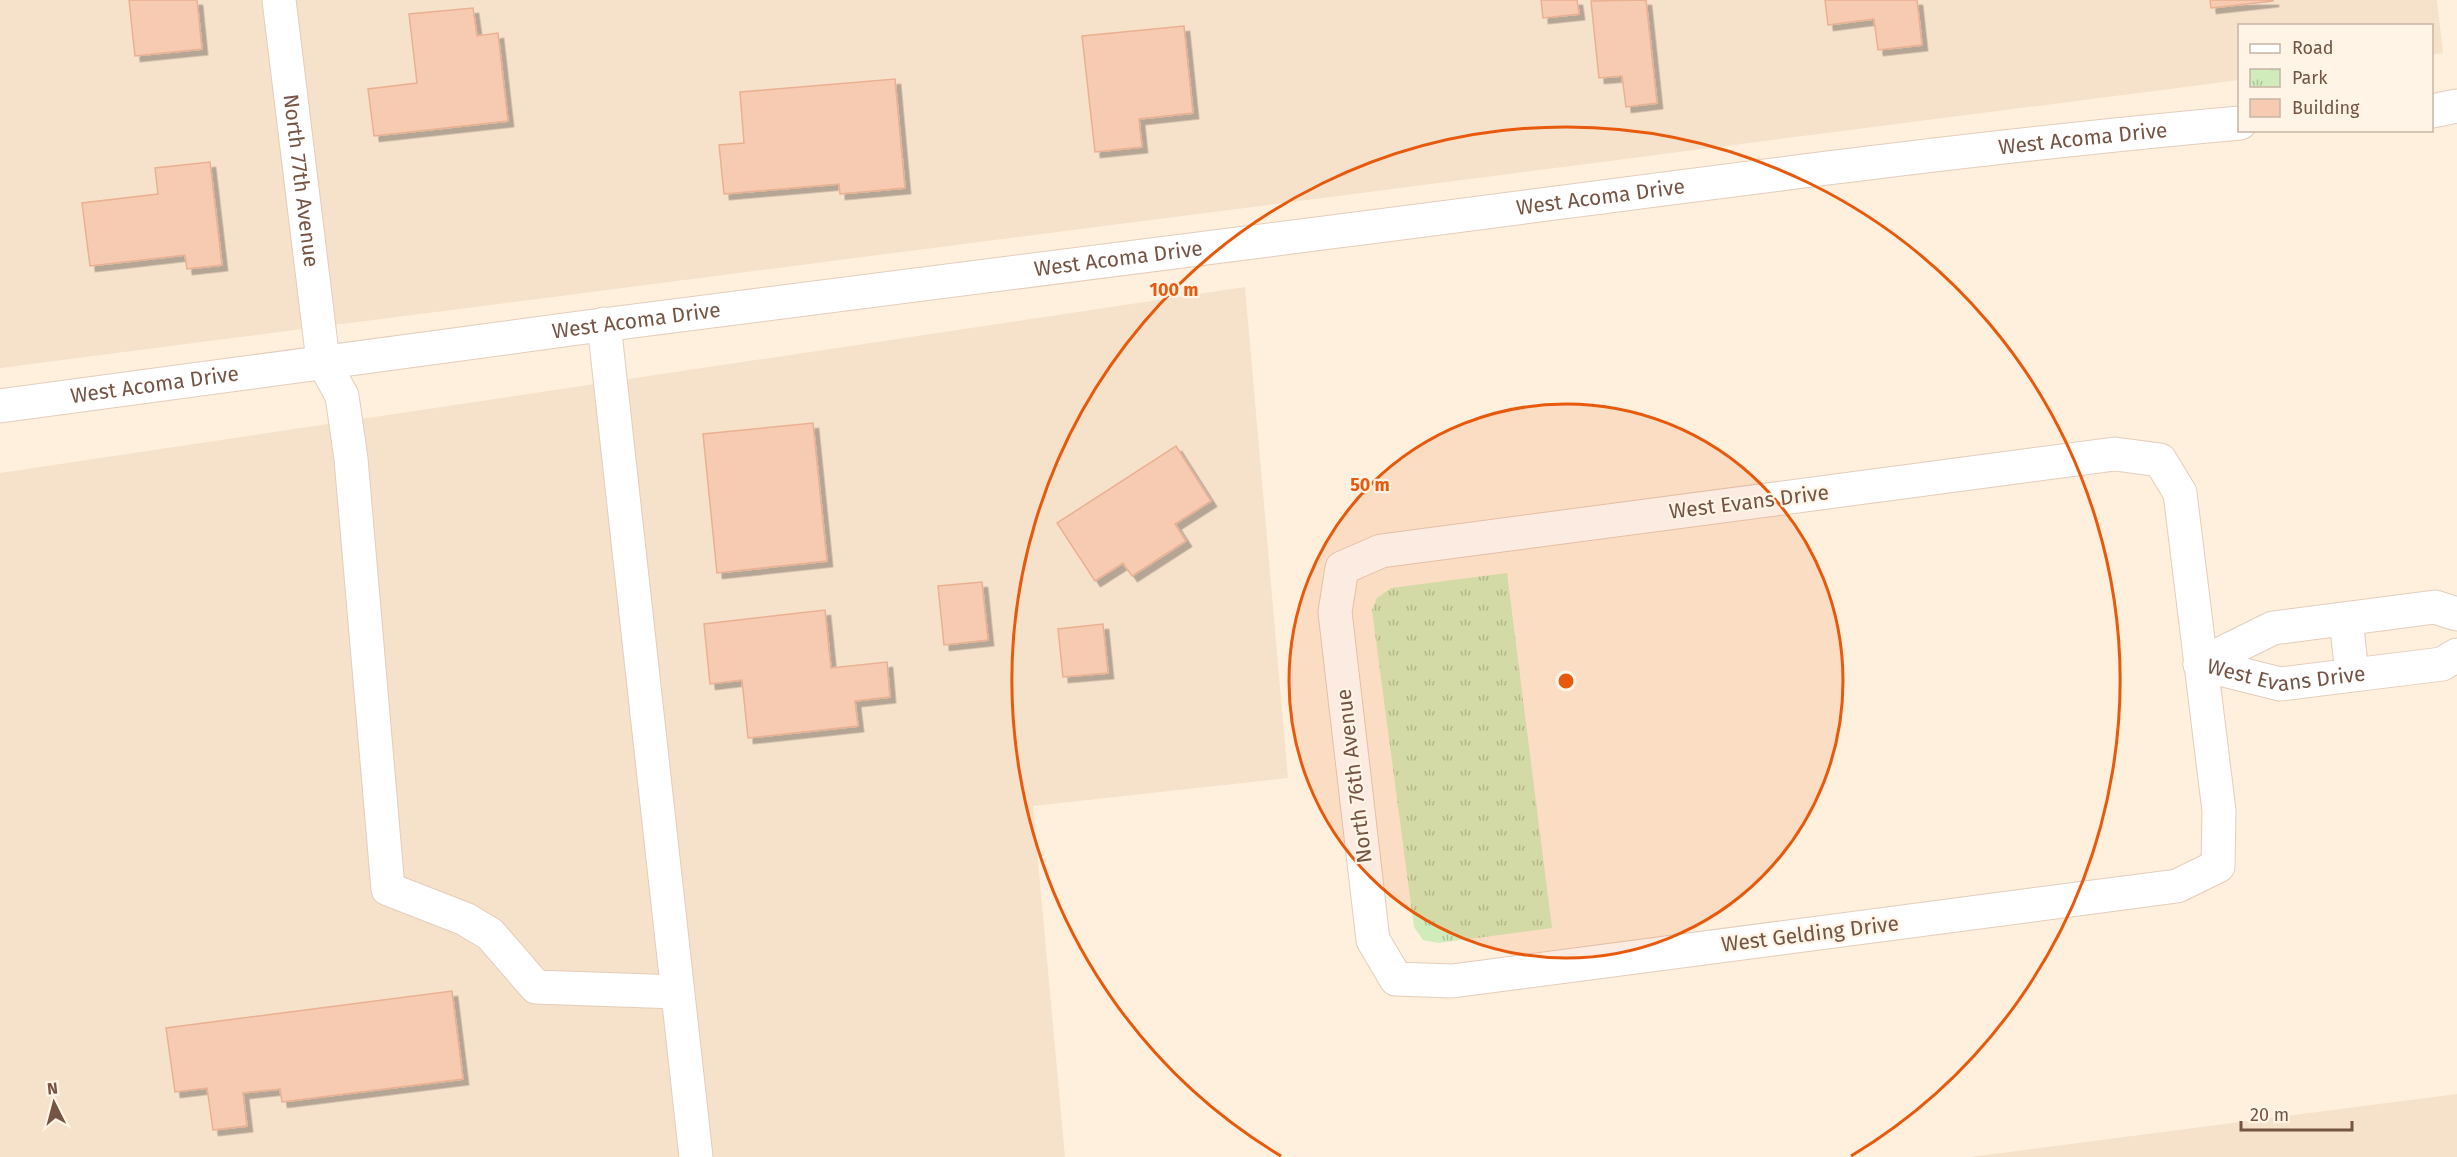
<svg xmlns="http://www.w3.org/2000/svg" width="2457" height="1157" font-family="'Fira Sans',sans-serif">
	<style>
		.residential { fill: #f6e1cb }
		.park { fill: url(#park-tufts) }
		.building { fill: #f6cbb2; stroke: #eab092; stroke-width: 1.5; filter: url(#shadow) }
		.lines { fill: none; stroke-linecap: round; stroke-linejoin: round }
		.minor-casing { stroke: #e4cdbc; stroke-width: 35 }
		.minor { stroke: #fff; stroke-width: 33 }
		.ring { fill: none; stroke: #e8590c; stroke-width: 3 }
		.labels { text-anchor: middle; stroke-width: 4.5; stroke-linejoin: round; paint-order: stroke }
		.street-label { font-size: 21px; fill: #755444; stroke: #fff4e5 }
		.centre { fill: #e8590c; stroke: #fff4e5; stroke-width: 3 }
		.ring-label { font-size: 18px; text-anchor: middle; font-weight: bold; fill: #e8590c; stroke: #fff4e5; stroke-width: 4.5; stroke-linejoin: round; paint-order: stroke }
	</style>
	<defs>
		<pattern id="park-tufts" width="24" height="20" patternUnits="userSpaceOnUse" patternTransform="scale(1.5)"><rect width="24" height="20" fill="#d1ecbb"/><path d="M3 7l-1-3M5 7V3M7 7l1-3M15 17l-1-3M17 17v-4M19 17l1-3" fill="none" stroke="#aec29a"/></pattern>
		<filter id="shadow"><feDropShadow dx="5.5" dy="5.5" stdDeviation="0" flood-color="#0004"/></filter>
	</defs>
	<rect width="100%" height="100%" fill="#fef0dd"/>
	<!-- residential -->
	<path class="residential" d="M0,0H2437L2443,53L2432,55V26H2240L2239,80L0,368Z
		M1245,287L1288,778L1033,806L1065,1157H0V473Z
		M2457,1094V1157H1970Z"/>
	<!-- park -->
	<path class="park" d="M1507,573L1552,928L1438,943L1423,940L1414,927L1372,610L1377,598L1391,588Z"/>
	<!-- building -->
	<path class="building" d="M129,0H197L202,49L135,56Z
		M1541,0H1577L1579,14L1543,18Z
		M1646,0L1657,103L1626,107L1622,76L1599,78L1591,1Z
		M1825,0H1917L1922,45L1878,50L1874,19L1828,25Z
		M2210,0H2273V1L2211,8Z
		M473,8L477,36L498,33L508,121L374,136L368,89L417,83L409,14Z
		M1184,26L1193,113L1139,119L1142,147L1095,152L1082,36Z
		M895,79L905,188L840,194L839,184L724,194L719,145L744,143L740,92Z
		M210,162L222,265L187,269L185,255L90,266L82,203L158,194L155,168Z
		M813,423L827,561L717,573L703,434Z
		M1176,446L1211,501L1175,524L1186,541L1132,576L1123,563L1095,581L1057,523Z
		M982,582L988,640L944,645L938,586Z
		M825,610L831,668L887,662L890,697L855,701L858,726L748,738L742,680L710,684L704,624Z
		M1103,624L1108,673L1063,677L1058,629Z
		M452,991L463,1079L282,1102L280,1089L243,1093L247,1126L213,1130L207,1088L175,1092L166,1028Z"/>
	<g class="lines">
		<defs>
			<g id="minor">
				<path id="s1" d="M279,0L323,361L342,396L351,459L388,889L465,919L490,934L536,987L677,992"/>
				<path d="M2432,111L2457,106"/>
				<path d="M604,324L696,1157"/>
				<path id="s2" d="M0,406C446,344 892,287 1339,231C1639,193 1938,150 2240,123"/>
				<path d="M2115,454L2160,460L2180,493L2219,811L2218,866L2177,886L1452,981L1396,979L1373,940L1335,612L1342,568L1381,551Z"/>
				<path d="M2346,619L2352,674"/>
				<path d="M2200,664L2273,628L2435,607L2457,614"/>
				<path id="s3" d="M2200,664L2280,684L2442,664L2457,655"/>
			</g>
		</defs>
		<!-- minor casing -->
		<use href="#minor" class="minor-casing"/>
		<!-- minor -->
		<use href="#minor" class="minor"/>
	</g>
	<!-- distance rings -->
	<circle cx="1566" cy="681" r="277" fill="#e8590c" fill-opacity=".12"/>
	<g class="ring">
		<circle cx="1566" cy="681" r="277"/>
		<path d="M1281 1156A554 554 0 1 1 1851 1156"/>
	</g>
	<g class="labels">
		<!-- street labels -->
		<g class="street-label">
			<text dy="7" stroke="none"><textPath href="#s2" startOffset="2100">West Acoma Drive</textPath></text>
			<text dy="7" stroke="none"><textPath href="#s1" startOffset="182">North 77th Avenue</textPath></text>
			<text dy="7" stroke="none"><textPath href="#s2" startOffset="1614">West Acoma Drive</textPath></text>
			<text dy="7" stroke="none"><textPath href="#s2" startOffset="1128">West Acoma Drive</textPath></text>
			<text dy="7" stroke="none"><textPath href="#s2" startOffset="642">West Acoma Drive</textPath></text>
			<text dy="7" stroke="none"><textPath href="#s2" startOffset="156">West Acoma Drive</textPath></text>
			<text transform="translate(1749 502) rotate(-7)" y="7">West Evans Drive</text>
			<text dy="7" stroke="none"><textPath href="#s3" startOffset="88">West Evans Drive</textPath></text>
			<text transform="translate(1354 776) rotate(-97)" y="7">North 76th Avenue</text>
			<text transform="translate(1810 934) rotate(-7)" y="7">West Gelding Drive</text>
		</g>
	</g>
	<circle cx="1566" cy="681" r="9" class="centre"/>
	<g class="ring-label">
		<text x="1174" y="296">100 m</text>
		<text x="1370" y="491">50 m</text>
	</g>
	<!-- legend -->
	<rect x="2238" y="24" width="195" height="108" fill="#fff4e5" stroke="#c8b4a5" stroke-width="1.5"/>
	<rect x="2250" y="44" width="30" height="9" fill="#ffffff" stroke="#c8b4a5" stroke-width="1.5"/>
	<text x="2292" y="54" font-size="18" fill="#755444">Road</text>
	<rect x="2250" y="69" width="30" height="18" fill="url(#park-tufts)" stroke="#c8b4a5" stroke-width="1.5"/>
	<text x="2292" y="84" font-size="18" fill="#755444">Park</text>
	<rect x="2250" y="99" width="30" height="18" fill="#f6cbb2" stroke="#c8b4a5" stroke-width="1.5"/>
	<text x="2292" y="114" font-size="18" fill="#755444">Building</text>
	<!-- north arrow -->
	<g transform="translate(54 1103) rotate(354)" stroke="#fff4e5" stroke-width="4.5" paint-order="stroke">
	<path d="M0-4.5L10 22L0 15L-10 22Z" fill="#755444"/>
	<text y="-9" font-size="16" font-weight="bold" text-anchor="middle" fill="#755444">N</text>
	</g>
	<!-- scale -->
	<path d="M2241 1121v9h111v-9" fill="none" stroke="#755444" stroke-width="3"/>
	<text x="2250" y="1121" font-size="18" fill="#755444" stroke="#fff4e5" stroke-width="4.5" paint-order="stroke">20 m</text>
</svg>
